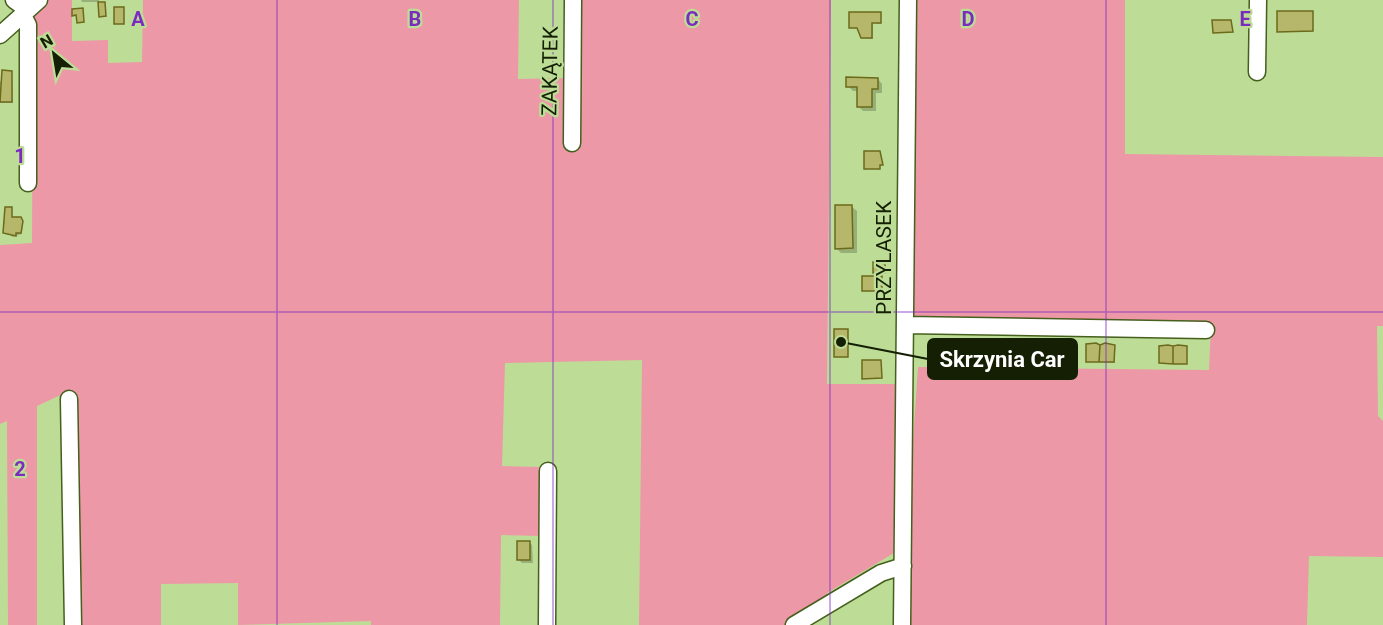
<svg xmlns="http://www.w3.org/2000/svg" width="1383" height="625" font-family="Roboto,sans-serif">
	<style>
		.green { fill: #ed98a7 }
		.shadow { fill: #0003 }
		.building { fill: #b7b76b; stroke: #6c6a1b; stroke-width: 1.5 }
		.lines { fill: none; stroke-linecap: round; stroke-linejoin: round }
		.minor-casing { stroke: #455f1c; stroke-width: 19 }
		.minor { stroke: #fff; stroke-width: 16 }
		.grid { fill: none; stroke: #7b2cbf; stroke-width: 1.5; stroke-opacity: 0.55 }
		.labels { text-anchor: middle; stroke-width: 4.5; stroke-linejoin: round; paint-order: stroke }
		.street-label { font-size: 21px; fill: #141f04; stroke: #bddd97 }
		.grid-label { font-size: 20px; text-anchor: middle; font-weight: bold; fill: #7b2cbf; stroke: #bddd97; stroke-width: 4.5; stroke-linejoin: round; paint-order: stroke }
		.leader { fill: none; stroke: #141f04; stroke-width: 2 }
		.callout-dot { fill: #141f04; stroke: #bddd97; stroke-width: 2 }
		.callout { fill: #141f04; stroke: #141f04; stroke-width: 2 }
		.callout-label { font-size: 22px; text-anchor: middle; font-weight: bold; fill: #fff }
	</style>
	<rect width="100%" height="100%" fill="#bddd97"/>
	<!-- green -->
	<path class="green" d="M47,0H72V41L108,40V63L142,62L143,0H519L518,79L566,78L567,149L580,148L581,0H831L827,384H898L894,553L827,593L828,603L787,625H639L642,360L505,363L502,466L542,467L543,536L501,535L500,625H371V621L238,625V583L161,584V625H77L74,393H65L37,406V625H8L7,421L0,424V245L32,243L33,13Z
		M913,0H1125V154L1383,157V326H1377L1378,416L1383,421V557L1309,556L1307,625H909V500L918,367L1209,370L1211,325L909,321Z"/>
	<!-- shadow -->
	<path class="shadow" d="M81,0H99V2H82Z
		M1312,12L1313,32L1279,31Z
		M880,13L881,24L873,23V39L864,38L859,28L850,27Z
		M12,72L13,103H0V82Z
		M878,79L882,84V93H876V111H863L858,106V91H853L848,86Z
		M852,207L857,211V253H841L836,248Z
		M11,208L13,218L22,220L23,223L22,234L12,237L11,234L5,233Z
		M1114,346L1115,363L1087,361Z
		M529,542L532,545L533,563H522L519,560Z"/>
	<!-- building -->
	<path class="building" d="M98,2H105L106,16L99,17Z
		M114,7H124V24H114Z
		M83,8L84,22L77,23L76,15L72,16V9Z
		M1277,11H1313V31L1277,32Z
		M849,12H881V23H872V38H861L857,28H849Z
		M1212,20H1231L1233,32L1213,33Z
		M2,70L12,71V102H0Z
		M846,77L878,78V89H872V107H857V87H846Z
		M864,151H880L883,165H880V169H864Z
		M835,205H852L853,248L835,249Z
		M5,207H12V217H21L23,221L21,233H16V236L3,233Z
		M873,262L885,263V273H873Z
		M862,276H882V291H862Z
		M834,329H848V357H834Z
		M1096,343L1100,345L1099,362H1086V344Z
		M1105,343L1115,345L1114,362H1099L1100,345Z
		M1168,345L1173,346V364L1159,363V346Z
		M1178,345L1187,346V364H1173V346Z
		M862,360H881L882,378L862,379Z
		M517,541H530V560H517Z"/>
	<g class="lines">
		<defs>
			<path id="minor" d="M14,0L28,10
				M23,15L28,25V183
				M0,35L39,0
				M1257,72L1258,0
				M572,143L573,0
				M906,325L1206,330
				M69,399L73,625
				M547,625L548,471
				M794,625L881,573L903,566
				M902,625L908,0"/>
		</defs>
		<!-- minor casing -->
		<use href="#minor" class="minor-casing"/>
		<!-- minor -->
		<use href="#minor" class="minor"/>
	</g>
	<!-- grid -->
	<path class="grid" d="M277,0V625M553,0V625M830,0V625M1106,0V625M0,312H1383"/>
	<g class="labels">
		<!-- street labels -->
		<g class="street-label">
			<text transform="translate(550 71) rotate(-89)" y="7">ZAKĄTEK</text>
			<text transform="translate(884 258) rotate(-90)" y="7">PRZYLASEK</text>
		</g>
	</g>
	<g class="grid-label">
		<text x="138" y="26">A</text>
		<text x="415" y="26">B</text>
		<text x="692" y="26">C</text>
		<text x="968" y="26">D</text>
		<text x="1245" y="26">E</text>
		<text x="20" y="163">1</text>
		<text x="20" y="476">2</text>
	</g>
	<!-- callouts -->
	<path class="leader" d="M841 342L928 359"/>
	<circle class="callout-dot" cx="841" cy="342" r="6"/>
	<rect class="callout" x="928" y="339" width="149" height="40" rx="6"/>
	<g class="callout-label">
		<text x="1002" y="367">Skrzynia Car</text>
	</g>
	<!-- north arrow -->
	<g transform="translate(54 54) rotate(330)" stroke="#bddd97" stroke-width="4.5" paint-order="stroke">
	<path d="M0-4.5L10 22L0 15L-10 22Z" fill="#141f04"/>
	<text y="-9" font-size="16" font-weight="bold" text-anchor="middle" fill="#141f04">N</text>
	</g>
</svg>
